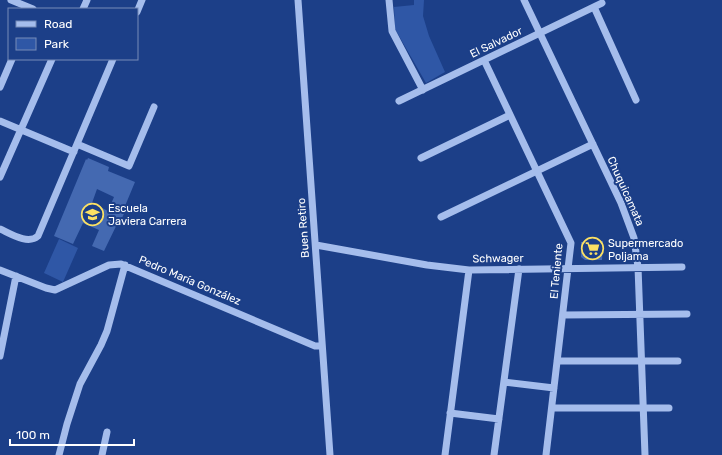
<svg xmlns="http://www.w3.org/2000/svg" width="722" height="455" font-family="Rubik,sans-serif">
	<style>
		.green { fill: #2f57a6 }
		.building { fill: #4469b1; fill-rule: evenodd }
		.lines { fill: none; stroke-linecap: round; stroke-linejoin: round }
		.minor { stroke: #a5bdec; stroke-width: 7 }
		.labels { text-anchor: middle; stroke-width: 4; stroke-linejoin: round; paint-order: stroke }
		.street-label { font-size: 11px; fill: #fff; stroke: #1c3f88 }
		.poi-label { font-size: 11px; fill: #fff; stroke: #1c3f88; text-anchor: start }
	</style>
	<rect width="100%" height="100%" fill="#1c3f88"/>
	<!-- green -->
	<path class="green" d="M414,0H424L423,16L429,36L445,72L426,83L395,29L394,7L414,5Z
		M59,239L78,248L63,282L44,273Z"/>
	<!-- building -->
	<path class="building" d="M88,158L109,167L108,171L135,182L125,206L127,207L122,218H120L104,251L92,246L99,230L83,223L73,244L54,236L86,159L87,160ZM97,189L114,197L108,211L92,203Z
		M603,241L602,260H585L581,257V242Z"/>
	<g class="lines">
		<!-- minor -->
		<path class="minor" d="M11,0L33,9
			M298,0L330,455
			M389,0L392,31L423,90
			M524,0L621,203L634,238L638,267L645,455
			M594,7L636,100
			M83,9L87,0
			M137,12L142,0
			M484,60L571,243L546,455
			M0,87L12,59
			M399,101L602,3
			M0,121L74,152
			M77,144L129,166L154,107
			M421,158L510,115
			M0,177L52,59
			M441,217L593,144
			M0,229C11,234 28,245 38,236L113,59
			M316,245L427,265L469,270L682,267
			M0,270L46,288L55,290L109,265L121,264L315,346H322
			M563,315L687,314
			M0,356L16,276
			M557,361H678
			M504,382L554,388
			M552,408H669
			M450,413L499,419
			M59,455L67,424L80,384L101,345L107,331L125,265
			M102,455L107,432
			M445,455L469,270
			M494,455L519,269"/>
	</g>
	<!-- icons -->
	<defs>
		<symbol id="school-ring" viewBox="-11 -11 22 22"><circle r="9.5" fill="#1c3f88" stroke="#fce163" stroke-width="1.5"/><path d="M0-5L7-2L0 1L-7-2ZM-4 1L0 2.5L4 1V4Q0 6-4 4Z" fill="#fce163"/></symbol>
		<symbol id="supermarket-ring" viewBox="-11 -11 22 22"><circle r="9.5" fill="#1c3f88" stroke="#fce163" stroke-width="1.5"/><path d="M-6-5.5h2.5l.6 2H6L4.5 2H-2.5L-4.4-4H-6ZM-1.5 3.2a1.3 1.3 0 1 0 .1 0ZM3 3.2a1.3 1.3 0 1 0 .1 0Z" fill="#fce163"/></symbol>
	</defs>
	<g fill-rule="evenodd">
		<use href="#school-ring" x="80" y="202" width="25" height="25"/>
		<use href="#supermarket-ring" x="580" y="236" width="25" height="25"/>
	</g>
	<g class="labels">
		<!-- street labels -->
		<g class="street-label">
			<text transform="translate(496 42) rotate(-26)" y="4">El Salvador</text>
			<text transform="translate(626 191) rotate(66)" y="4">Chuquicamata</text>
			<text transform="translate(303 228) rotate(-94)" y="4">Buen Retiro</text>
			<text transform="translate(498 258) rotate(-1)" y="4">Schwager</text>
			<text transform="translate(556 271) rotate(-85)" y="4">El Teniente</text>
			<text transform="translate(190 280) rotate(23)" y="4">Pedro María González</text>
		</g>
		<!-- poi labels -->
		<g class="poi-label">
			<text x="108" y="212">Escuela<tspan x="108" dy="13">Javiera Carrera</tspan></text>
			<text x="608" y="247">Supermercado<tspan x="608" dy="13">Poljama</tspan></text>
		</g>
	</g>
	<!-- legend -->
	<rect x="8" y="8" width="130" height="52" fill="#1c3f88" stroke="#778cb8"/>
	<rect x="16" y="21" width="20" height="6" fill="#a5bdec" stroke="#778cb8"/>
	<text x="44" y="28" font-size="12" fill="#ffffff">Road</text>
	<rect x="16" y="38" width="20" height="12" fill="#2f57a6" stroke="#778cb8"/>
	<text x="44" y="48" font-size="12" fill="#ffffff">Park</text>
	<!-- scale -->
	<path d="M10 439v6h124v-6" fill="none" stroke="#ffffff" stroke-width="2"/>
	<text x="16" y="439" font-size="12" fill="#ffffff" stroke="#1c3f88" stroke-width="3" paint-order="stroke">100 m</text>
</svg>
